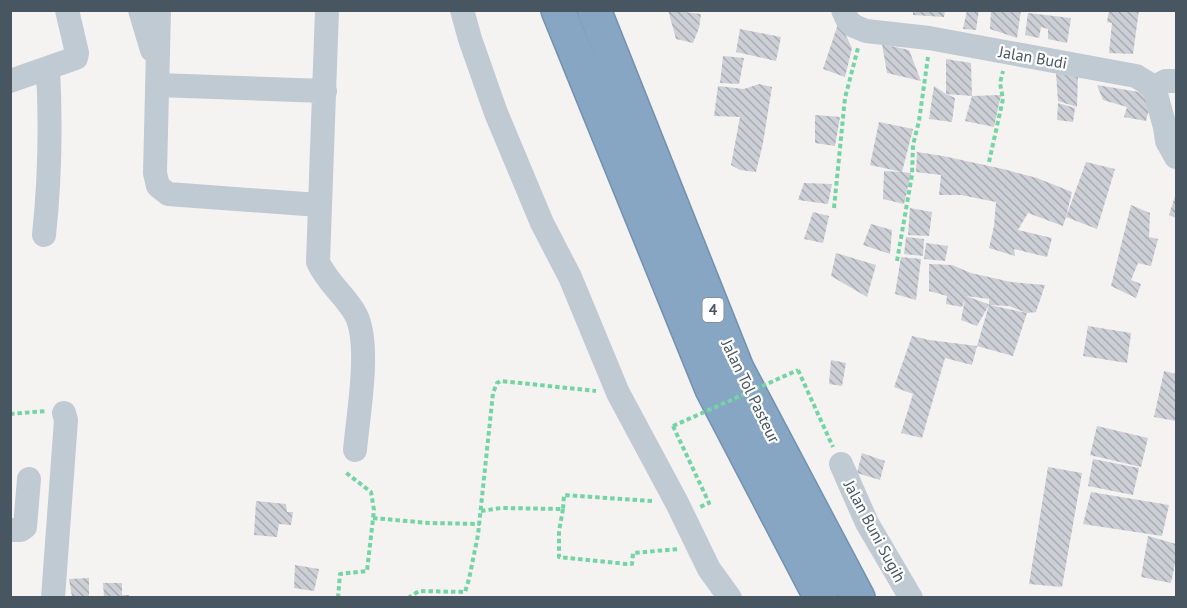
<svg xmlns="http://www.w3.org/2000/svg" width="1187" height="608" font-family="'PT Sans',sans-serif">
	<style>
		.building { fill: url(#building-back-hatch); fill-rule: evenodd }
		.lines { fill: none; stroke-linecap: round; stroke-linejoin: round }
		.highway-casing { stroke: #7291b0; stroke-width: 36 }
		.path { stroke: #74d5a4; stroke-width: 4; stroke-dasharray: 4.5 3; stroke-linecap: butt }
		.minor { stroke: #c0cad3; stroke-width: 24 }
		.highway { stroke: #87a6c4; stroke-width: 33 }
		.path-bridge { stroke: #74d5a4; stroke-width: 4; stroke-dasharray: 4.5 3; stroke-linecap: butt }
		.labels { text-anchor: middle; stroke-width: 4.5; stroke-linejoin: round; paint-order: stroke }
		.shield { fill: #fff; stroke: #7f8991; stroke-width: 1.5 }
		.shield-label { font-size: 15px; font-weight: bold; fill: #485662 }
		.street-label { font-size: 16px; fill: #485662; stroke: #fff }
	</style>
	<defs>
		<pattern id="building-back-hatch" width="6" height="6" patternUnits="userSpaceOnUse" patternTransform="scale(1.5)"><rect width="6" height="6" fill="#cccfd5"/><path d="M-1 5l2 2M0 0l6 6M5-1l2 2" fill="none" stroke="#a8abb0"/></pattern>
	</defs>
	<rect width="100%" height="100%" fill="#f5f2f2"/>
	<!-- building -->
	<path class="building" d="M668,10L701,14L699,28L693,43L676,39Z
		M913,10H945L944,17L913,15Z
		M967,10H979L976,30L963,29Z
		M991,10H1021L1017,38L990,29Z
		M1109,10H1139L1133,54L1109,53L1112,23L1107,22Z
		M1028,13L1071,18L1067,43L1048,39V29L1041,27L1039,38L1025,35Z
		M839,21L852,48L845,77L823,69Z
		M740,29L781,37L776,61L736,52Z
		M882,44L909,50L921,81L887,73Z
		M723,56L744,58L739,84L720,83Z
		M946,59L971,63L972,96L946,94L955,98L952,122L929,119L934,86L946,94Z
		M1056,73L1078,76L1077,107L1058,101Z
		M759,84L772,87L763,143L756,172L740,170L731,165L740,117L714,116L718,86L744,89Z
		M1097,85L1145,93L1150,106L1146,121L1124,117L1127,107L1103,100Z
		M1001,95L994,127L965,121L972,96Z
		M1058,103L1075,108L1073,122L1057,120Z
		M815,115L840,117L835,146L815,143Z
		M879,122L913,129L902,172L911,173L904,204L883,199L884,171L902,172L870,165Z
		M917,152L943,156L1003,169L1037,178L1072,192L1066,217L1086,162L1115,169L1097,229L1066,217L1063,226L1028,213L1018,230L1052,238L1047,257L1014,249L1015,256L989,248L994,226L996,202L961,195H939L941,175L916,172Z
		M804,183L832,184L828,204L798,200Z
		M1176,193V218L1169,215Z
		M1131,205L1150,213L1149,237L1158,239L1151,266L1138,263L1131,280L1141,284L1136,298L1111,286Z
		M910,208L932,212L929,236L908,235Z
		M813,212L829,216L823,243L804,239Z
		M871,224L892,230L890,254L863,245Z
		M906,237L924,239L923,256L904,254Z
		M926,243L948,246L945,261L924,259Z
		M836,253L876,265L867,297L831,276Z
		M901,257L921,259L916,300L895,294Z
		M929,264L952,265L971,273L1011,282L1045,285L1036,312L1027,313L1013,356L977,346L989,305L977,326L961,320L965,299L962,307L946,304L947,296L929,291ZM966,296L989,299V305L988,304ZM989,305L1009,306L1027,313Z
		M1088,326L1131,333L1127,363L1083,356Z
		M912,336L929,340L977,346L972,365L945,358L922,438L901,433L913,394L894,387Z
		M831,360L846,363L842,386L829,384Z
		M1164,371L1176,374V421L1154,417Z
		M1097,426L1148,438L1141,467L1090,455Z
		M862,453L885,461L880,480L857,473Z
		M1093,459L1139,468L1133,495L1088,486Z
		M1048,467L1082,473L1062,587L1029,584Z
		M1091,492L1169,505L1162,536L1083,524Z
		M256,501L286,504L287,512H293L291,525L279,524L277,537L254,535Z
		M1148,536L1176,544V559L1171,583L1141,577Z
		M295,565L319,569L314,591L294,588Z
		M89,578V597H72L69,579Z
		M103,583H122V595H129V597H104Z"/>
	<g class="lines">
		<defs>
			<path id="highway" d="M558,10L712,389L821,598
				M594,10L737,369L858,598"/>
		</defs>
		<!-- highway casing -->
		<use href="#highway" class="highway-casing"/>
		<!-- path -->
		<path class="path" d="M989,162L1003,99L1000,83L1003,71
			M834,208L845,98L858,48
			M897,261L912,175L913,145L919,121L928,57
			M798,370L833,447
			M10,414L46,411
			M673,426L709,503L700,507
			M563,509L559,531V557L626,564H632L633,553L679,549
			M481,511L501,508L563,509L564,495L652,501
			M373,518L429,523L480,524
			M338,598L340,574L367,571L374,510L371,492L345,472
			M408,598L419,591L465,592L469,579L478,535L493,393L497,383L501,381L596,391"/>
		<!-- minor -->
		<path class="minor" d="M140,10L152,50
			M159,10L155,173L158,186L168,194L319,205
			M327,10L318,262C328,284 346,296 356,315C371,345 358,415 355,450
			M462,10L470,39L496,113L542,223L570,277L618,393L677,503L709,569L730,598
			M843,10L848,21L854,26L866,31L929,38L1136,76L1154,87L1165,127L1167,141L1176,157
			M10,81L76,58L77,53L67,10
			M157,85L325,91
			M1154,87L1166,81H1176
			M44,235C50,179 51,125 48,69
			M841,464L867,523L911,598
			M10,530H21L25,527L29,479
			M53,598L66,420L64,413"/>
		<!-- highway -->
		<use href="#highway" class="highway"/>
		<!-- path-bridge -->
		<path class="path-bridge" d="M673,426L798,370"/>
	</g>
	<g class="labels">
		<!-- shield labels -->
		<rect class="shield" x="702.5" y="298" width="21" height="24" rx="4.5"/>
		<g class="shield-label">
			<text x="713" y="315">4</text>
		</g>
		<!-- street labels -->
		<g class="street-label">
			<text transform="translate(1033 57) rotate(10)" y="6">Jalan Budi</text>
			<text transform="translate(751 391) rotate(64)" y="6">Jalan Tol Pasteur</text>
			<text transform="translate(875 531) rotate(62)" y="6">Jalan Buni Sugih</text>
		</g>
	</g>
	<!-- border -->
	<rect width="1187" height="608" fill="none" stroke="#485662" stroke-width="24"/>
</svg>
